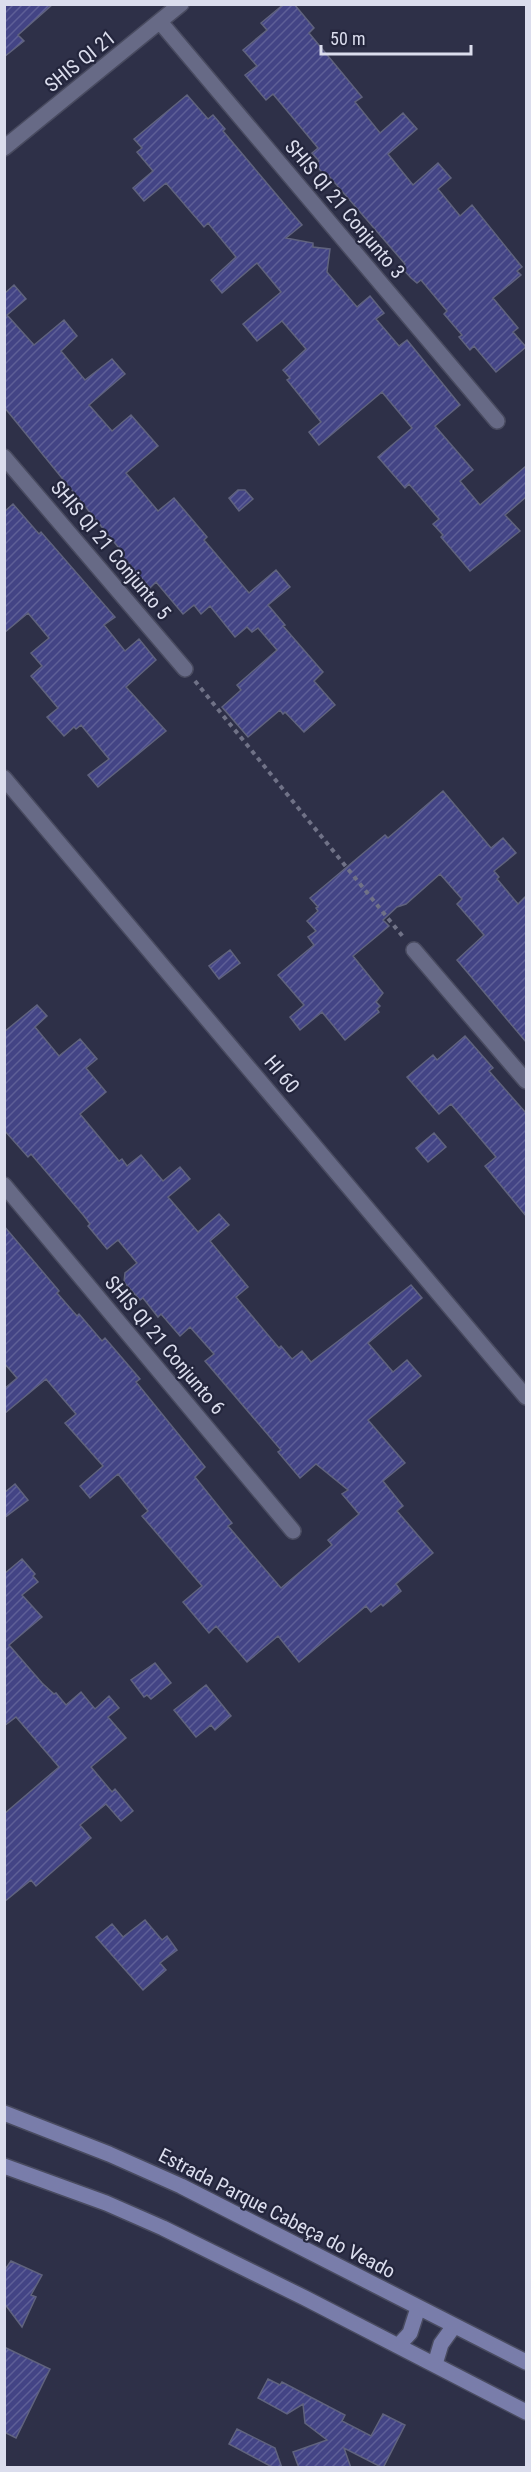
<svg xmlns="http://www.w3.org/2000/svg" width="531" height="2472" font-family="'Roboto Condensed',sans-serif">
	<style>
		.building { fill: url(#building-hatch); stroke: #60637e; stroke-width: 1.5 }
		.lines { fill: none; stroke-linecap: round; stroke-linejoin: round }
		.minor-casing { stroke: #494b60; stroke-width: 18 }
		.secondary-casing { stroke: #494b60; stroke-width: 18 }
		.path { stroke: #707287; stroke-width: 4; stroke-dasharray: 4.5 4.5; stroke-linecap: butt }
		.minor { stroke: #676a86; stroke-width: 15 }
		.secondary { stroke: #797daa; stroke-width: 15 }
		.labels { text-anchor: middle; stroke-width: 4.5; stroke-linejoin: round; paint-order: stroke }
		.street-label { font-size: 20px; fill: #dbdded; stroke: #24263d }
	</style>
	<defs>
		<pattern id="building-hatch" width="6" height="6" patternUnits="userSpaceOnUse" patternTransform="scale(1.5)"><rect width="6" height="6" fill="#434485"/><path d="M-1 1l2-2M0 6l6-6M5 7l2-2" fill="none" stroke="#5e5f97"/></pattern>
	</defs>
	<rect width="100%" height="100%" fill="#2e3048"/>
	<!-- building -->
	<path class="building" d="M4,4H53L18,35L24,41L4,57Z
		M284,4H294L314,28L309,33L362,97L355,102L380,133L403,113L417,129L388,154L413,185L438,163L451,178L438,189L460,216L472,205L522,267L517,271L521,275L493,298L518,328L513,332L526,347L496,372L474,346L470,350L459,337L462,335L444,314L447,311L421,280L417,283L411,278L401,267L405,264L329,176L327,178L315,164L319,161L312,153L318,148L273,94L266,100L245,75L257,66L243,50L267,30L261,23Z
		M187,95L208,119L213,115L225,129L223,131L302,225L286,238L313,243V247L330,249L327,272L357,307L370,296L384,313L376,319L399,346L407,340L460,405L435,426L473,470L460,481L480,505L526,466V497L505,515L520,531L470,571L441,537L443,535L433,524L439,519L409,484L405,488L378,457L412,428L382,392L319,445L309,432L321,422L287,380L290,378L283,370L306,349L282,321L257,341L243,324L281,292L257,263L222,293L211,280L236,257L208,223L204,227L166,183L144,201L133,188L153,171L137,152L142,148L134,139Z
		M14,285L26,299L7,315L34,345L64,320L77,336L61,351L85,380L112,359L125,374L89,405L112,431L131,415L158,446L126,473L158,511L174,498L207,537L204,540L249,593L276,570L290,587L268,605L285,625L283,626L323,672L314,681L335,705L304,732L285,712L283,714L280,710L248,737L222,707L241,690L237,685L277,650L258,628L252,632L247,627L235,637L210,606L201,614L194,605L183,614L156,582L150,588L117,550L119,548L4,407V294Z
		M238,490H245L253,499L239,511L229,498Z
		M13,504L39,534L41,532L115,617L104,625L125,651L139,639L156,660L126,687L166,731L98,787L88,775L109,759L81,725L76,729L74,727L64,736L47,717L58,708L31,676L42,666L31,653L49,638L28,613L4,633V512Z
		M443,791L491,848L503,838L516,853L494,871L499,877L497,879L518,904L526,896V1042L457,960L484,935L457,904L462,899L440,874L406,904L397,907L383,920L389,926L353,956L383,993L376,1002L380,1006L377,1009L379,1012L345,1040L322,1012L300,1030L290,1017L304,1005L278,975L314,945L308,937L316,931L307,921L318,911L316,908L318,907L310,898L385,835L388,838Z
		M230,950L240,963L219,979L209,966Z
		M37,1005L47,1016L35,1027L59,1056L80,1039L97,1059L86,1068L106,1092L80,1114L119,1161L122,1159L127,1166L141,1155L163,1181L180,1167L190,1179L168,1197L198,1232L219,1214L229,1225L210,1241L248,1287L236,1297L279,1348L281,1346L292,1359L302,1351L311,1362L411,1285L422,1298L368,1343L393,1372L407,1360L421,1376L368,1420L405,1463L383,1481L403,1506L397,1511L433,1553L396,1584L401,1591L383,1606L381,1604L371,1612L366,1606L299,1662L278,1636L247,1662L216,1626L209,1633L183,1602L202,1586L142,1516L148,1511L118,1474L90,1498L80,1486L103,1466L65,1423L76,1414L46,1379L4,1414V1389L17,1378L4,1363V1226L59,1291L57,1293L77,1316L79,1314L102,1341L105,1338L140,1379L136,1382L205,1467L195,1477L232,1523L228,1526L281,1588L332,1545L328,1540L359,1514L342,1494L348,1490L316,1464L300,1478L278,1452L281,1450L205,1361L214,1354L190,1327L180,1336L161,1314L158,1317L143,1298L140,1300L124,1282L125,1273L137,1263L118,1240L107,1249L88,1226L90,1224L84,1216L31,1154L28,1157L4,1130V1032Z
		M465,1036L493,1068L489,1071L526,1113V1216L485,1166L496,1157L451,1104L439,1114L407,1077L433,1055L437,1060Z
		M434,1133L446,1147L428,1162L416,1148Z
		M15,1484L28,1500L4,1518V1493Z
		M22,1559L35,1574L33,1576L38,1582L22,1595L42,1617L9,1645L42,1683L54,1694L56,1693L66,1705L81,1692L95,1709L109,1696L119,1708L108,1717L126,1738L91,1767L112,1792L115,1789L133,1811L121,1821L106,1804L80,1825L91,1838L36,1886L31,1880L4,1902V1814L59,1767L16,1717L4,1726V1574Z
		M155,1663L171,1683L151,1699L147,1695L144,1697L131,1680Z
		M206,1685L231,1716L215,1730L211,1725L196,1737L174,1710Z
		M145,1920L162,1940L167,1936L177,1950L160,1963L166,1970L143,1990L96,1937L112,1924L123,1937Z
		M11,2261L42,2275L31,2295L36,2297L22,2327L4,2303V2271Z
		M4,2347L50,2369L16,2438L4,2432Z
		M268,2379L280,2385L282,2382L345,2415L342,2421L371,2436L383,2414L405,2425L383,2468L344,2448L351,2468H299L293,2452L327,2440L305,2423L303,2404L287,2414L258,2398Z
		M237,2429L275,2448L282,2468H274L229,2444Z"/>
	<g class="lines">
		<defs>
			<path id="minor" d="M161,23L497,421
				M4,148L181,4
				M4,457L185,669
				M4,778L526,1397
				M414,950L526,1081
				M4,1185L293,1531"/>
			<path id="secondary" d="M4,2113L109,2154L181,2186L526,2362
				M4,2166L106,2203L163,2228L305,2298L526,2412
				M398,2346L410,2333L418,2308
				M435,2364L441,2344L454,2326"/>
		</defs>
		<!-- minor casing -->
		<use href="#minor" class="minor-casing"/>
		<!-- secondary casing -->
		<use href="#secondary" class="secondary-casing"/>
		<!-- path -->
		<path class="path" d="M195,681L404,938"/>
		<!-- minor -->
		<use href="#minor" class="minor"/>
		<!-- secondary -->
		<use href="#secondary" class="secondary"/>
	</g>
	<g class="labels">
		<!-- street labels -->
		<g class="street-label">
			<text transform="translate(80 61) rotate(-39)" y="7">SHIS QI 21</text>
			<text transform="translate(345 209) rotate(50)" y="7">SHIS QI 21 Conjunto 3</text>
			<text transform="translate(111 550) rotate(50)" y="7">SHIS QI 21 Conjunto 5</text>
			<text transform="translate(282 1074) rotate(50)" y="7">HI 60</text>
			<text transform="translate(165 1345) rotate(50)" y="7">SHIS QI 21 Conjunto 6</text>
			<text transform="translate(277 2213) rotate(27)" y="7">Estrada Parque Cabeça do Veado</text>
		</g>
	</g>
	<!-- border -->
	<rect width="531" height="2472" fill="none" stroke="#dbdded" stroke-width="12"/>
	<!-- scale -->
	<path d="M321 45v9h150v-9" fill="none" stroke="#dbdded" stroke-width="3"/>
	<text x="330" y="45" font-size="18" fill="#dbdded" stroke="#24263d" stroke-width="4.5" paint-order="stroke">50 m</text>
</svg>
